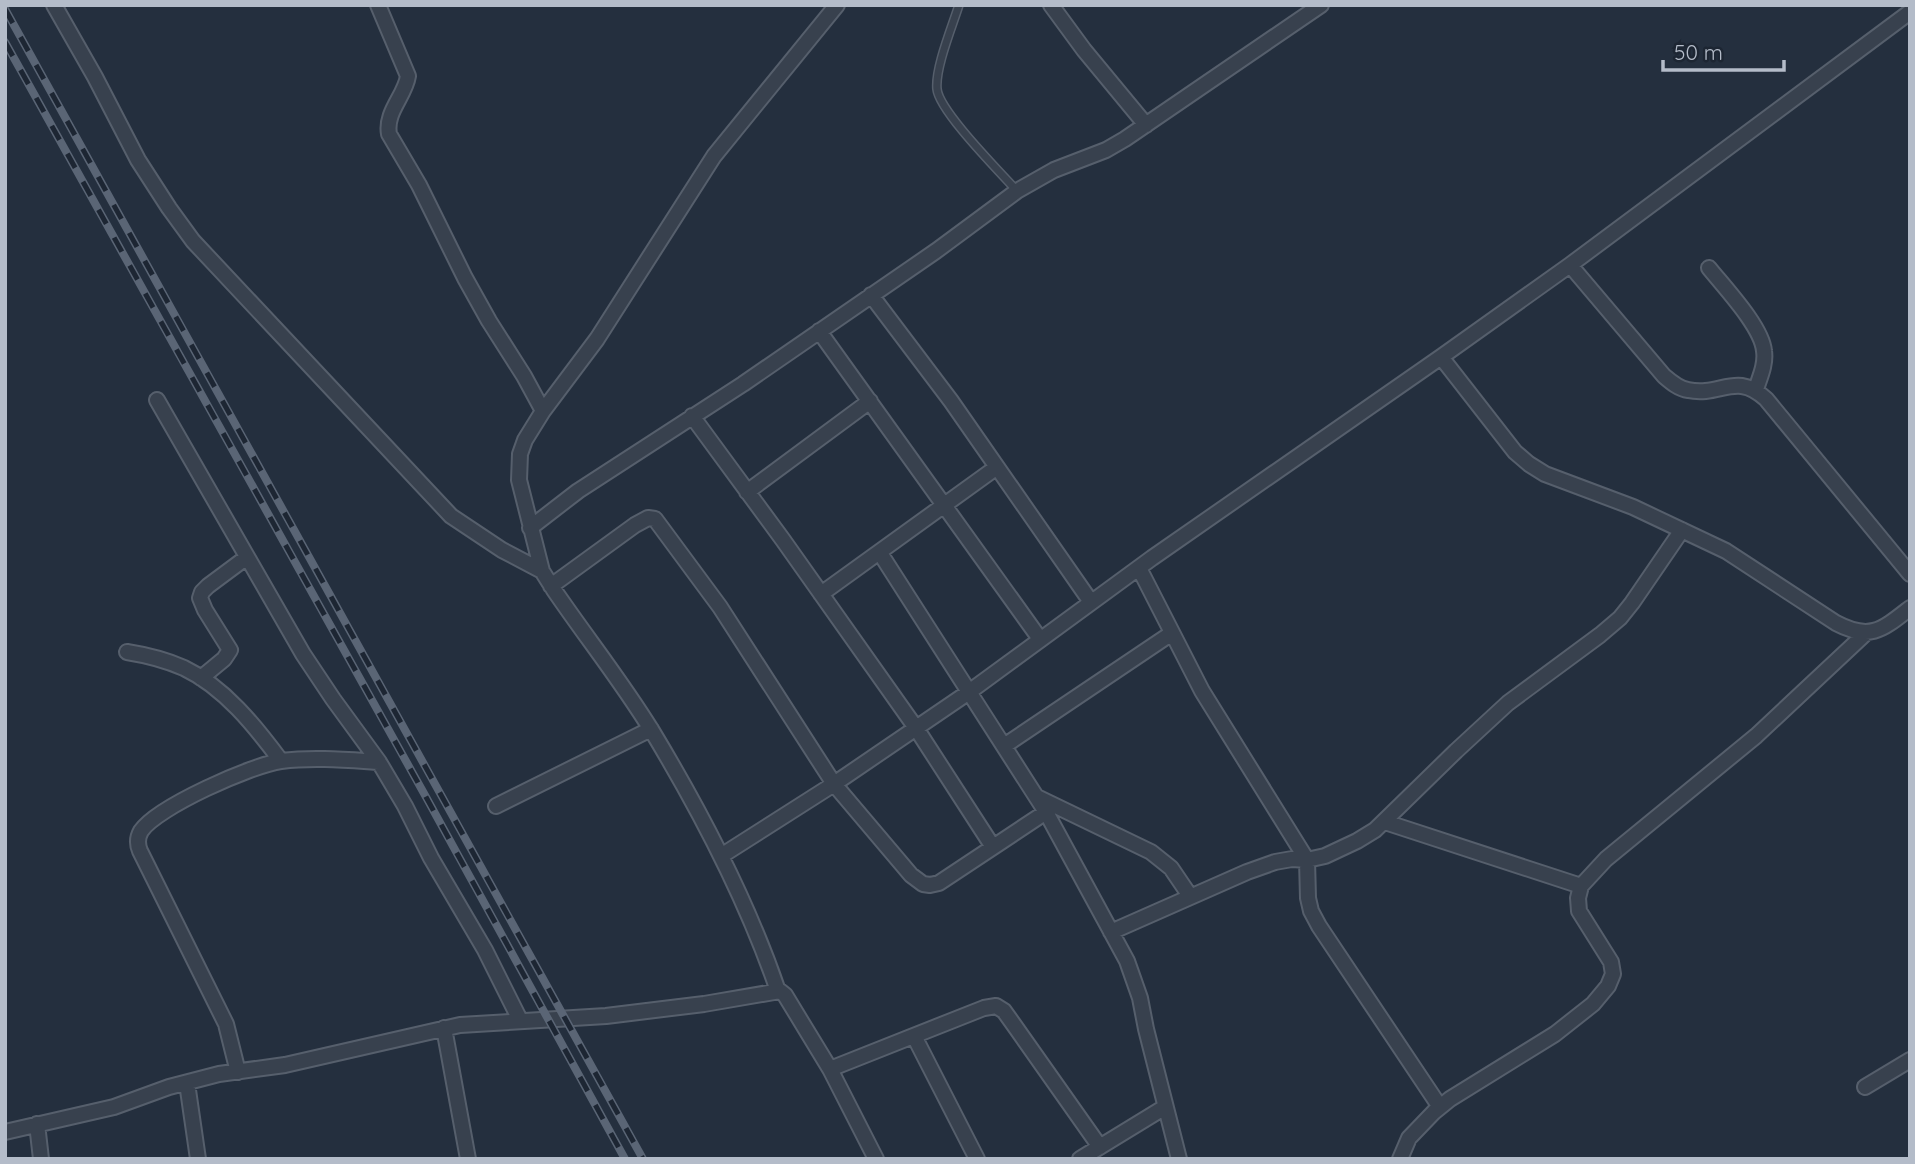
<svg xmlns="http://www.w3.org/2000/svg" width="1915" height="1164" font-family="Quicksand,sans-serif">
	<style>
		.lines { fill: none; stroke-linecap: round; stroke-linejoin: round }
		.lane-casing { stroke: #565f6c; stroke-width: 10 }
		.street-casing { stroke: #565f6c; stroke-width: 18 }
		.lane { stroke: #38414e; stroke-width: 7 }
		.street { stroke: #38414e; stroke-width: 14 }
		.rail-casing { stroke: #5a6575; stroke-width: 8 }
		.rail { stroke: #1d2633; stroke-width: 5; stroke-dasharray: 16; stroke-linecap: butt }
	</style>
	<rect width="100%" height="100%" fill="#242f3e"/>
	<g class="lines">
		<defs>
			<path id="lane" d="M959,5C952,27 935,68 937,89C939,111 1000,172 1017,191"/>
			<path id="street" d="M54,5L95,77L138,160L169,208L193,241L451,516L502,550L542,571
				M378,5L408,76C405,96 385,112 389,134L419,185L465,278L489,321L524,376L543,411
				M1051,5L1084,50L1146,125
				M1570,265L1664,376C1671,382 1679,389 1688,390C1721,397 1736,371 1766,399L1910,574
				M1709,268C1725,288 1762,327 1764,351C1766,364 1760,377 1756,389
				M871,295L951,401L1091,602
				M819,331L1040,639
				M1441,357L1515,452L1529,464L1545,474L1633,507L1726,551L1836,623C1870,641 1882,630 1910,608
				M157,400L303,654L333,699L379,762L405,806L431,858L485,950L520,1020
				M692,416L783,540L916,728L993,847
				M747,492L870,401
				M530,528L578,491L743,384L936,251L1017,191L1054,170L1106,150L1125,139L1321,5
				M880,553L1046,812L1127,961L1140,998L1146,1029L1179,1159
				M1139,568L1202,691L1307,860L1308,898L1311,911L1319,926L1440,1107
				M551,586L635,525L648,518L655,519L720,607L834,784L911,875L923,884L930,885L939,883L1046,812
				M821,594L997,467
				M127,652C146,655 166,660 184,668C224,687 255,726 281,761
				M201,678L224,659L230,650L205,610L200,598L202,592L208,586L247,557
				M1004,746L1172,633
				M1037,797L1151,852L1171,868L1190,896
				M496,806L651,729
				M1385,822L1581,886
				M721,856L834,784L969,692L1152,558L1441,357L1570,265L1910,12
				M1111,932L1247,872L1275,862L1292,859L1307,860L1325,856L1357,841L1375,830L1456,751L1508,703L1600,635L1620,618L1632,603L1682,530
				M778,991C747,900 702,814 652,731C622,682 586,637 554,590L542,571L519,480L520,454L525,440L543,411L597,339L714,156L837,5
				M444,1028L468,1159
				M914,1036L977,1159
				M830,1069L984,1008L996,1006L1004,1011L1014,1025L1100,1147
				M238,1072L226,1024L140,851C137,844 137,838 141,831C157,807 252,765 281,761C314,757 347,760 379,762
				M187,1083L198,1159
				M1865,1087L1910,1060
				M37,1124L41,1159
				M5,1132L114,1107L169,1087L219,1074L285,1065L460,1025L606,1016L704,1004L780,991L785,995L830,1069L876,1159
				M1080,1159L1165,1107
				M1400,1159L1409,1138L1434,1112L1450,1099L1555,1034L1593,1004L1608,986L1613,974L1611,962L1579,911L1578,898L1581,886L1606,859L1756,736L1866,633"/>
		</defs>
		<!-- lane casing -->
		<use href="#lane" class="lane-casing"/>
		<!-- street casing -->
		<use href="#street" class="street-casing"/>
		<!-- lane -->
		<use href="#lane" class="lane"/>
		<!-- street -->
		<use href="#street" class="street"/>
		<defs>
			<path id="rail" d="M5,9L643,1159
				M5,42L426,797L625,1159"/>
		</defs>
		<!-- rail casing -->
		<use href="#rail" class="rail-casing"/>
		<!-- rail -->
		<use href="#rail" class="rail"/>
	</g>
	<!-- border -->
	<rect width="1915" height="1164" fill="none" stroke="#b4bcc9" stroke-width="14"/>
	<!-- scale -->
	<path d="M1663 60v10h121v-10" fill="none" stroke="#b4bcc9" stroke-width="3.5"/>
	<text x="1674" y="60" font-size="21" fill="#b4bcc9" stroke="#1d2633" stroke-width="5" paint-order="stroke">50 m</text>
</svg>
